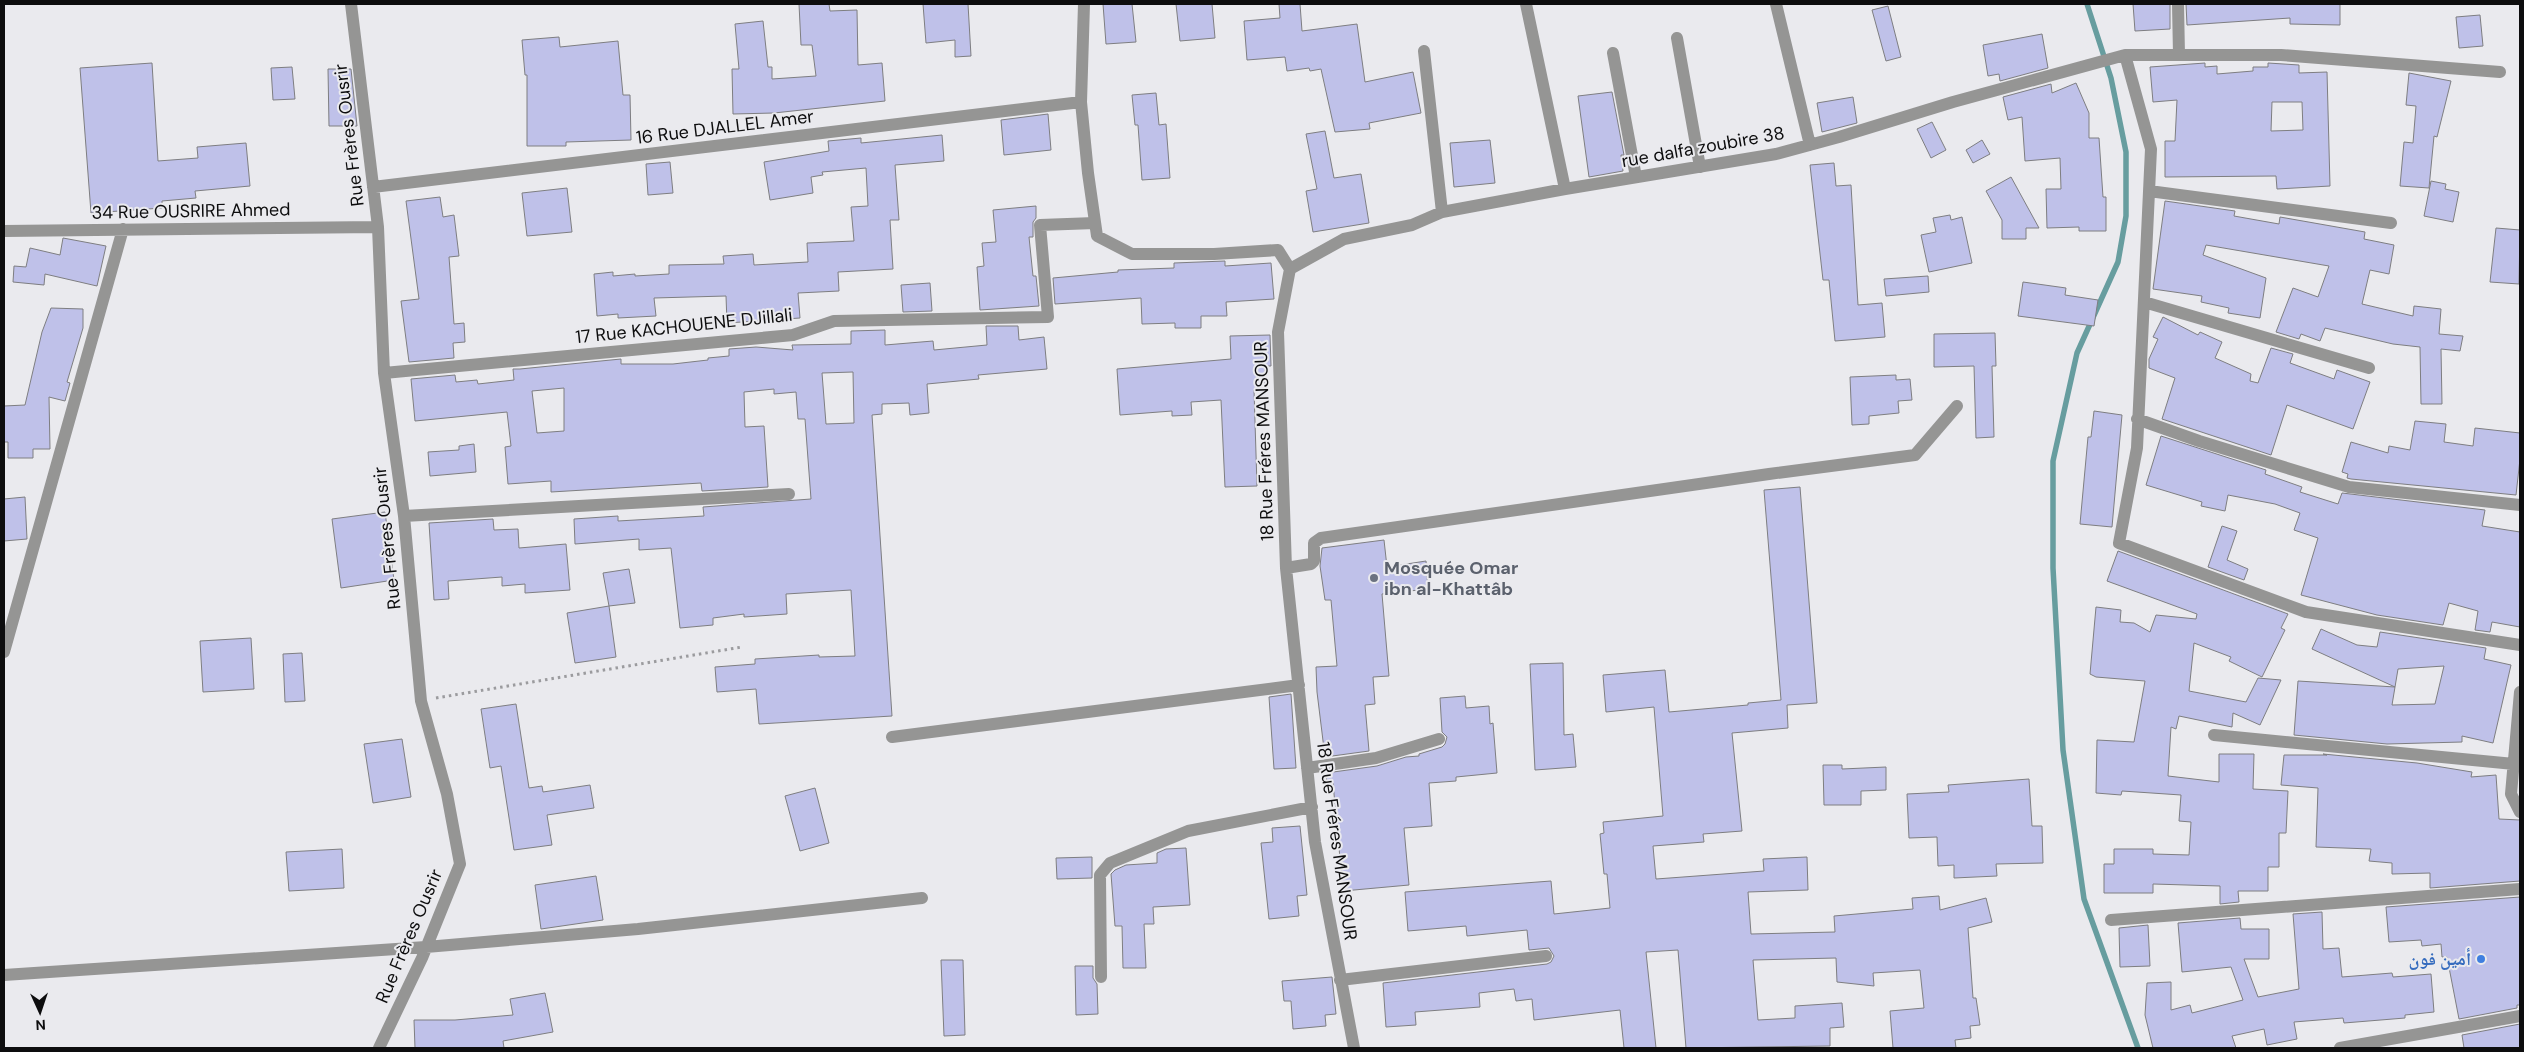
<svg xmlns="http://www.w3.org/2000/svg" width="2524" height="1052" font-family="'DM Sans','Noto Naskh Arabic',sans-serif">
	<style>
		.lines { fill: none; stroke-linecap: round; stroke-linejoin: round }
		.stream { stroke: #679d9f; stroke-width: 5.5 }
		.building { fill: #bfc1e9; stroke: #7e7e81; fill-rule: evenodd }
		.path { stroke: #9b9b9e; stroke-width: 3; stroke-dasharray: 2.5 4; stroke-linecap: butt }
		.street { stroke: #959594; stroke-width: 12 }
		.worship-dot { fill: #6b7280; stroke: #eaeaee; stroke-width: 2 }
		.shop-dot { fill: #3f7fe0; stroke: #eaeaee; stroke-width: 2 }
		.labels { text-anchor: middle; stroke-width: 4; stroke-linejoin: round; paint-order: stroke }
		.street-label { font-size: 18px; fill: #0d0d0e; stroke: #eaeaee }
		.worship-label { font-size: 18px; font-weight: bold; fill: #5b616d; stroke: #eaeaee; text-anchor: start }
		.shop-label { font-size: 18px; font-weight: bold; fill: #366cbe; stroke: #eaeaee; text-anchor: end }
	</style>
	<rect width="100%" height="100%" fill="#eaeaee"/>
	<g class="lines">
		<!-- stream -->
		<path class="stream" d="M2087,4L2111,78L2126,152V216L2118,262L2077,353L2053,461V568L2063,750L2084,899L2138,1048"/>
	</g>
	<!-- building -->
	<path class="building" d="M799,4H829L830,11L857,10L858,65L882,63L885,101L774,113L733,114L732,69H739L735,24L763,21L768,67H772V79L816,76L812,45H801Z
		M923,4H968L971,56L955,57V40L926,43Z
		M1103,4H1132L1136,42L1106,44Z
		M1176,4H1212L1215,38L1180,41Z
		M1279,4H1300L1302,31L1357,24L1365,82L1413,72L1421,113L1369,123L1370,129L1335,132L1321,69L1310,71L1309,68L1287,71L1285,57L1247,60L1244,21L1280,18Z
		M2133,4H2170V29L2135,31Z
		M2186,4H2340V25L2290,24V18L2187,25Z
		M1888,6L1901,57L1886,61L1872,10Z
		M2480,15L2483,46L2459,48L2456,17Z
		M2042,34L2048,68L2000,81L1999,74L1988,76L1983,45Z
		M559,37L560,47L618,41L623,95H630L631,140L566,142V146H527V75H525L522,40Z
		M152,63L158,161L198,158L197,147L246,143L250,186L195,191L196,198L162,201V208L91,213L80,68Z
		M2205,63V67L2217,66V74L2253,71V67H2268V63L2299,65V73L2327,72L2330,186L2277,189L2276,176L2165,177V141H2175L2177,100L2153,102L2150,67ZM2272,102H2302L2303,130L2271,131Z
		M292,67L295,99L273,100L271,68Z
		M328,69H351L357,126H329Z
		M2409,73L2451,81L2437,137L2434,136L2429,188L2400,186L2404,142L2413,143L2416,106L2406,105Z
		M2076,83L2089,113V138H2099L2103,197H2106V231H2079V227L2047,228L2046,189H2061L2060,158L2025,161L2022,117L2008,120L2003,97L2051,84L2052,93Z
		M1612,92L1624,155H1621L1623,171L1589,177L1578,96Z
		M1156,93L1159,125L1166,124L1170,178L1142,180L1138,125H1135L1132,95Z
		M1853,97L1857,123L1822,132L1817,103Z
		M1048,114L1051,150L1004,155L1001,120Z
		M1932,122L1946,150L1931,158L1917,129Z
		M1325,131L1334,178L1361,174L1369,223L1313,232L1306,191L1317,189L1306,134Z
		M942,135L944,161L895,165L899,220H890L893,269L838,272L839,291L798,293L800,318L727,323L726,296L654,298L656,316L618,318V314L597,316L594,274L613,272V276L635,274V276L669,274V265L724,264L723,256L753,254L754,265L808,262L807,243L854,241L851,207L868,206L866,168L822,172L823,175L811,177L813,193L770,200L764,162L829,151L828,141L861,138V143Z
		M1490,140L1495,183L1454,187L1450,143Z
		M1982,140L1990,154L1973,163L1966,150Z
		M670,162L673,193L648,195L646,164Z
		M1834,163L1836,186L1851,185L1858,305L1882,303L1885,337L1835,341L1829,280H1823L1810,165Z
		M2011,177L2039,228H2026V239H2002V220L1986,191Z
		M2431,181L2446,184L2445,189L2459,192L2453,222L2424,216Z
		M567,188L572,232L527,236L522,193Z
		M440,197L443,217L454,215L459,256L449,257L454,324L464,323L465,342L453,343L454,358L409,362L401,301L419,299L406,201Z
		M2165,201L2235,211L2234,216L2279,224L2280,217L2365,232L2364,239L2394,245L2389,274L2370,270L2362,304L2413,316L2414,306L2441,309L2439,334L2463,336L2460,351L2441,349L2442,404H2421L2420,347L2393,344L2325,328L2320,341L2301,334L2299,339L2276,332L2293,288L2318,297L2329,266L2206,245L2203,255L2266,278L2260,318L2228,313L2229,308L2201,302L2202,296L2153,289Z
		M1036,206V218L1033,222V237H1029L1033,276H1036L1039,306L980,310L977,267L984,266L982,243L996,242L993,210Z
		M1950,215L1951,220L1962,217L1972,263L1929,272L1921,235L1936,232L1933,218Z
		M2496,228L2520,230L2519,284L2490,282Z
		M63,238L106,246L97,286L45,274L44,285L13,282L14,266L26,267L30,248L60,255Z
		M1225,261V266L1271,263L1274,299L1226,302L1227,316H1201V328H1175V323L1142,324L1141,298L1055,304L1053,278L1118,272V270L1174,268V263Z
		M1928,276L1929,292L1886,296L1884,279Z
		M2023,282L2066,288L2065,295L2098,300L2094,326L2018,316Z
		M930,283L932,311L903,312L901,285Z
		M51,308L83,309V328L67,382L70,383L65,401L49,397L50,449H33V458H8V442H4V406L25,405L42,332Z
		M2163,317L2198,335L2200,332L2222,342L2215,358L2251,374L2250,381L2258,383L2271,348L2293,354L2290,363L2334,379L2337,370L2370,382L2353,429L2287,405L2271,455L2162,419L2175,378L2149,368V359L2158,339L2153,337Z
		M986,326H1018L1019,340L1044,337L1047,369L978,375L979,379L927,384L929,413L910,415L909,403L882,404V414L872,415L892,716L759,724L756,689L717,692L715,667L755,664V659L819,655V657L855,656L851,590L786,594L787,614L744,617V614L713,618V625L680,628L671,548L639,550V539L575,544L574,519L618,516V521L704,516L703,507L811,499L805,419H798L796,392L774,394V389L744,392L745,427L764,426L768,487L702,491L701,483L551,492V481L508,484L505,447L511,446L507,412L415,421L411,379L455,375L456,382L477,380L478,384L514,380L513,369H520L621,359V364H673L708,360V358L729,356V349L756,347L793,350L792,345L851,344V331L885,330V345L933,341L934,350L987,345ZM853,372L854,423L826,424L822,373ZM564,388V431L537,433L532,391Z
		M1995,333L1996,366H1992L1994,437L1976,438L1974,366L1934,367V334Z
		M1270,335L1271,366H1265V391L1254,390L1257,486L1225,487L1221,400L1191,402L1192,415L1172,416V411L1120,415L1117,369L1231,359L1230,336Z
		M1896,375V380L1910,379L1912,400L1898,401L1899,413L1869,416V424L1852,425L1850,377Z
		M2094,411L2122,415L2112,527L2080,524L2088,437H2091Z
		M2415,421L2446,424L2444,442L2473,446L2475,428L2520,433V459L2516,495L2351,479L2347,478L2348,474L2342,472L2351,442L2388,453L2389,446L2410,450Z
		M2161,436L2266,470L2265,474L2302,487L2300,492L2338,504L2342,493L2485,510L2482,526L2520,532V627L2492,622L2490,632L2475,630L2478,611L2449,603L2443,625L2377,615L2301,595L2318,538L2294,530L2300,513L2275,504L2228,495L2225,511L2201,506L2202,502L2146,485Z
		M474,444L476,472L430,476L428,452L459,450V446Z
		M1800,487L1817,703L1787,705L1788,728L1732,733L1742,831L1703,834L1704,842L1653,846L1656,879L1764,871L1763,859L1807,857L1808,890L1748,892L1751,934L1835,932L1834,916L1913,909L1912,898L1939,896L1940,910L1986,898L1992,922L1968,928L1973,998H1976L1980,1025L1970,1026L1971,1038L1955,1040L1956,1048H1893L1890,1011L1924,1008L1920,970L1873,973L1874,986L1837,982L1836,958L1753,960L1758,1020L1795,1018V1006L1842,1003L1844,1027L1830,1028V1046L1686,1048L1678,950L1646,952L1656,1048H1624L1620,1010L1534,1020L1532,999L1516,1001L1514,989L1479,993L1480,1007L1415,1012L1416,1025L1386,1027L1383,983L1547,964L1551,962L1554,956L1549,948L1529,950L1527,930L1467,936L1466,926L1408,931L1405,892L1551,881L1554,914L1610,908L1607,874H1604L1600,834L1604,833L1603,822L1663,816L1654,707L1606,712L1603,675L1665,670L1669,712L1748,705V703L1781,700L1764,490Z
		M25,497L27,539L4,541V499Z
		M385,512L394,580L341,588L332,519Z
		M493,519L494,530L518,529L519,548L566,544L570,590L525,593V584L502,586V577L448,581L449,599L434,600L429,523Z
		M2222,526L2237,531L2227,560L2248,569L2244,580L2208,567Z
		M1384,540L1387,567L1426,561L1428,589L1382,594L1389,676L1373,677L1375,704L1365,705L1369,751L1325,757L1317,692L1316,667L1337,666L1331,600H1325L1320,566L1322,548Z
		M2118,551L2288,614L2281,628L2285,630L2262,677L2229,661L2231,657L2194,643L2189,691L2246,702L2258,678L2281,680L2260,725L2233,713L2232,727L2179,716L2176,729L2171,727L2168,776L2219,782V754H2254L2253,789L2288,791L2286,833H2279V867H2268V891H2238L2239,902L2220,904V886L2153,884V893H2104V864H2114V849H2153V854L2189,855L2191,822L2179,821L2181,795L2122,791L2121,795L2096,793L2097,740L2134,742L2145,681L2096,677L2090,674L2096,607L2121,610L2120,622L2134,623L2150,632L2156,615L2196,619L2197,614L2107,581Z
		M629,569L635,603L609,606L603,573Z
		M609,606L616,657L575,663L567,613Z
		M2321,629L2357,645L2377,647L2380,632L2486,648L2484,659L2511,665L2493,743L2462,736V742L2387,744L2294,735L2298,681L2395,687L2392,705L2435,704L2444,666L2398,669L2395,687L2312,649Z
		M251,638L254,689L203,692L200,641Z
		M302,653L305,701L285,702L283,654Z
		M1563,663L1564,735L1573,734L1576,767L1535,770L1530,664Z
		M1291,694L1296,768L1274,769L1269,697Z
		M1465,696L1466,708L1489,706L1490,724L1493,723L1497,773L1456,777V781L1429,783L1432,826L1404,828L1409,885L1343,891L1333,783H1327L1326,773L1377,766L1406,757L1419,756V754L1442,747L1445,744L1447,737L1442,732L1440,698Z
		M516,704L529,788L542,786L543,792L590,785L594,808L547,815L552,845L514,850L501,766L490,768L481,709Z
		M402,739L411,797L373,803L364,744Z
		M2323,754L2417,763L2472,772L2471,777L2496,775L2499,819L2520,820V881L2430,888V873L2392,874V863L2369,861L2371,849L2316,847L2318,788L2281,785L2284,755H2327Z
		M1823,765H1842V769L1886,767V790L1861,791V805H1824Z
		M2029,779L2032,826H2042L2043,863L1996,864L1997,876L1954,878V865L1938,866L1937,837L1909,838L1907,794L1949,792L1948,785Z
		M815,788L829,843L800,851L785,796Z
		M1300,826L1307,895L1297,896L1299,916L1269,919L1261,843L1273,842L1272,828Z
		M1186,848L1190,905L1153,907L1154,924H1144L1146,968H1123L1122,926H1115L1111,874L1115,870L1126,865L1157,863V853L1166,849Z
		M342,849L344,888L289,891L286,852Z
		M1092,857V878L1057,879L1056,858Z
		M596,876L603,920L541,929L535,885Z
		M2520,897V1005H2517V1008L2459,1019L2447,957H2442L2441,944L2422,946L2421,940L2389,942L2386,907Z
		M2322,912L2323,949L2339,948L2342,977L2392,973L2393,977L2431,974L2434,1012L2405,1015V1018L2344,1023L2343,1018L2294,1022L2297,1039L2267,1045L2264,1029L2232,1036L2236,1048H2153L2145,1015L2147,983L2171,982V1010L2190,1005L2192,1013L2243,1000L2231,967L2182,972L2178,923L2240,918L2241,929H2269V959H2244L2258,997L2299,989L2293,914Z
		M2148,925L2150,966L2120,967L2119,928Z
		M941,960H963L965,1035L944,1036Z
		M1075,966H1093V978L1097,984L1098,1014L1076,1015Z
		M1332,977L1336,1014L1325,1015L1326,1026L1293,1029L1291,1001H1284L1282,981Z
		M545,993L553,1032L503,1041L504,1048H415L414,1020H455L513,1015L510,999Z
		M2520,1024V1048H2464L2462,1035Z"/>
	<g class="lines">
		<!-- path -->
		<path class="path" d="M436,698L742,647"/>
		<!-- street -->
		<path class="street" d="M351,4L378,227L384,373L404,516L421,701L447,794L460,864L422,958L379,1048
			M1084,4L1081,102L1088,173L1097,236L1132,254H1214L1278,250L1290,269L1278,332L1286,568L1315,842L1354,1048
			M1526,4L1565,189
			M1776,4L1810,145
			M2178,4L2179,55
			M1677,38L1700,167
			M1424,51L1442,212
			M1613,53L1636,177
			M2125,55L2151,149L2137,448L2119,543L2306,612L2520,645
			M373,187L1081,102
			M2149,191L2391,223
			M4,231L378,227
			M1290,269L1344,239L1412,225L1442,212L1565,189L1776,154L1839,137L1953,102L2125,55H2281L2500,72
			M2144,302L2369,368
			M384,373L793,335L834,321L1048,317L1040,225L1095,223
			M2137,419L2199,441L2349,487L2520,505
			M404,516L789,494
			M1286,568L1311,564L1314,561V543L1321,538L1769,474L1915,455L1957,406
			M4,652L123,229
			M2520,692L2511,794L2520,812
			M2214,735L2514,764
			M892,737L1299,685
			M1307,768L1376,758L1439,739
			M2111,920L2520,889
			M4,975L426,947L638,929L922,898
			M1101,977L1100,875L1110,863L1188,831L1312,807
			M1340,980L1546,956
			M2340,1048L2520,1016"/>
	</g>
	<!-- markers -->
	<circle class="worship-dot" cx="1374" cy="578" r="5"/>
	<circle class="shop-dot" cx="2481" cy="959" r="5"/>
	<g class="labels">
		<!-- street labels -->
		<g class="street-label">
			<text transform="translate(725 127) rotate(-7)" y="6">16 Rue DJALLEL Amer</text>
			<text transform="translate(349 135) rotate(-97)" y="6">Rue Frères Ousrir</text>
			<text transform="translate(1703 147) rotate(-10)" y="6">rue dalfa zoubire 38</text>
			<text transform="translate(191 211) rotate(-1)" y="6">34 Rue OUSRIRE Ahmed</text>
			<text transform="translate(684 326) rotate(-6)" y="6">17 Rue KACHOUENE DJillali</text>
			<text transform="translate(1264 441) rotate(-92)" y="6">18 Rue Fréres MANSOUR</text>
			<text transform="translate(387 538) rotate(-96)" y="6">Rue Frères Ousrir</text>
			<text transform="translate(1337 841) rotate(82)" y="6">18 Rue Fréres MANSOUR</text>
			<text transform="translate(409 936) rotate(-67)" y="6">Rue Frères Ousrir</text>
		</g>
		<!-- worship labels -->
		<g class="worship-label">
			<text x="1384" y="574">Mosquée Omar<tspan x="1384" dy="21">ibn al-Khattâb</tspan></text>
		</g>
		<!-- shop labels -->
		<g class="shop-label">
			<text x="2471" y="965">أمين فون</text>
		</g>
	</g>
	<!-- border -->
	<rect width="2524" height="1052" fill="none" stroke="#0d0d0e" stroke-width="10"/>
	<!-- north arrow -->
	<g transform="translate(40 1012) rotate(177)" stroke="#eaeaee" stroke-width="4" paint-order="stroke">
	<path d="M0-4L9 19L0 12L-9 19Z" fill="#0d0d0e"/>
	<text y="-8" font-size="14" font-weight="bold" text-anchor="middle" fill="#0d0d0e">N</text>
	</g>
</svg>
